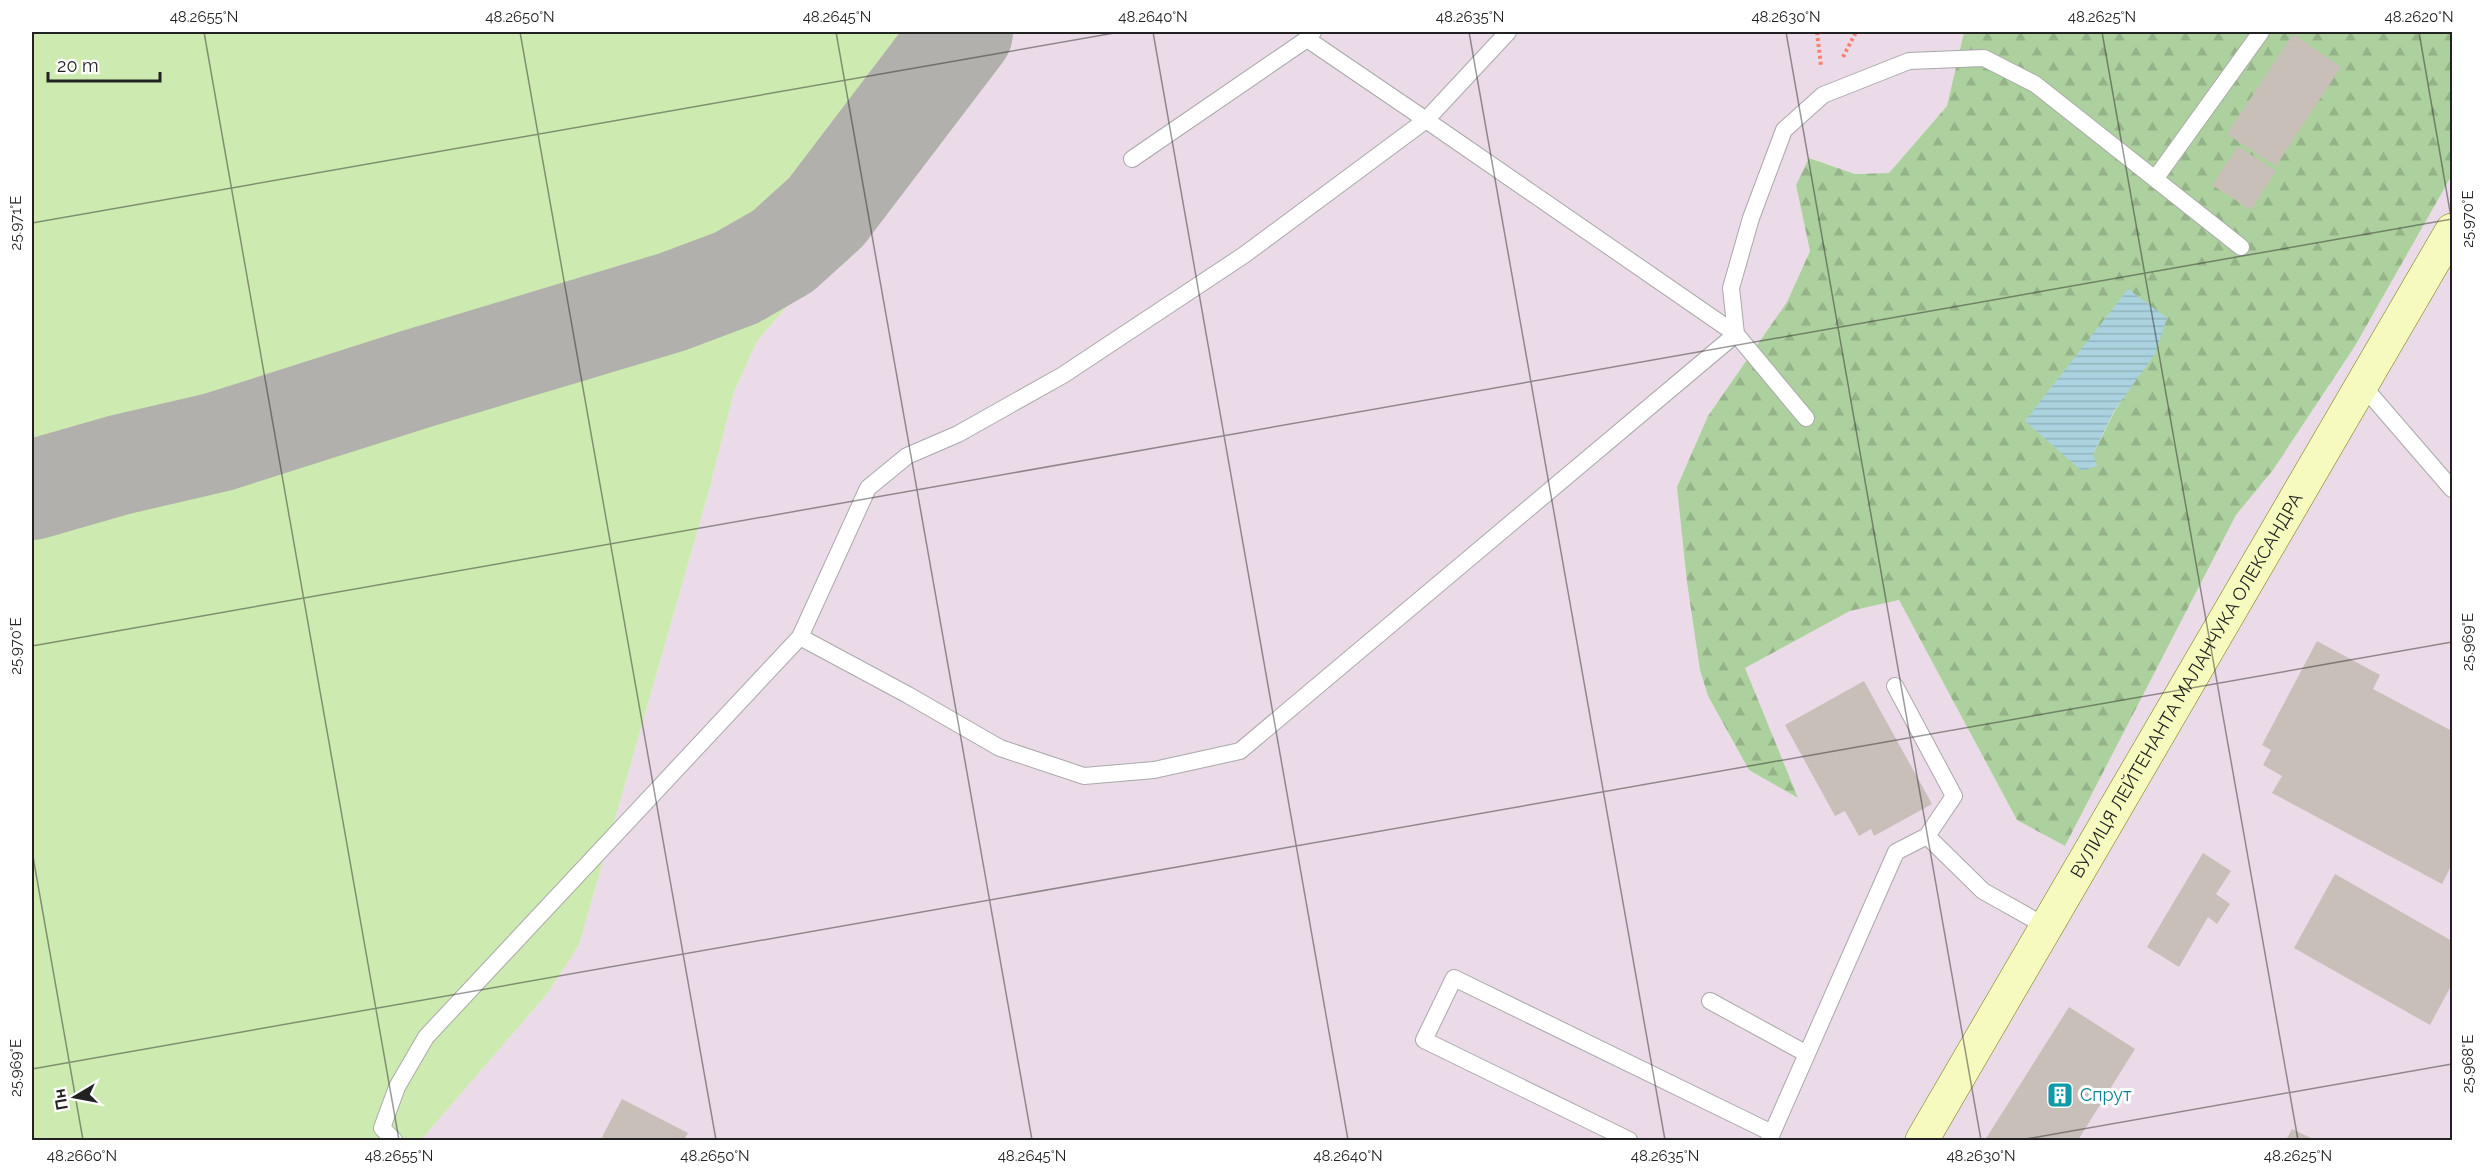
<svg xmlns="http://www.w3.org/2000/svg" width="2484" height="1172" font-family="Raleway,sans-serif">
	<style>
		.industrial { fill: #ebdbe8 }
		.grass { fill: #cdebb0 }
		.forest { fill: url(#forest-firs); fill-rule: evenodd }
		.water { fill: url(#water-rules) }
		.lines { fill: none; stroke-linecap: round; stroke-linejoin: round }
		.taxiway { stroke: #b1b0ac; stroke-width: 100 }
		.building { fill: #c7bfb8 }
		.lane-casing { stroke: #a9a9a9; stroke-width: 18 }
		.secondary-casing { stroke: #707d05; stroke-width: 34 }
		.path { stroke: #fa8072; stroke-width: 4; stroke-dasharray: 3 3; stroke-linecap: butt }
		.lane { stroke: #fff; stroke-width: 16 }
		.secondary { stroke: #f7fabf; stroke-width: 33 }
		.ticks { fill: none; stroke: #222; stroke-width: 1.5; stroke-opacity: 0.45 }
		.labels { text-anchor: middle; stroke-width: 6; stroke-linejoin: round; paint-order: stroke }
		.street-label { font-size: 18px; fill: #222; stroke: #fff }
		.culture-label { font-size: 18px; fill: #0d838f; stroke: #fff; text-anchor: start }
		.neatline { fill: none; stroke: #222; stroke-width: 2 }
		.ticks-label { font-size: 15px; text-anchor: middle; fill: #222 }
	</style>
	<defs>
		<pattern id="forest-firs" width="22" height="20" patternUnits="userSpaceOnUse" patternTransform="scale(1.5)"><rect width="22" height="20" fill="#add19e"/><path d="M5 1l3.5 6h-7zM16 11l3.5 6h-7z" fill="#95b388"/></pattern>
		<pattern id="water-rules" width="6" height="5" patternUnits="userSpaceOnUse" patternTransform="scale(1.5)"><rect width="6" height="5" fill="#aad3df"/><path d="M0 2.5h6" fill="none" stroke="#92b5bf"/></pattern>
	</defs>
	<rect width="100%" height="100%" fill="#f2efe9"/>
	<!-- industrial -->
	<path class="industrial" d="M1002,32H1964L1947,106L1889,173L1855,174L1810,158L1796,185L1810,250L1787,302L1708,416L1700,669L1708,696L1749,770L1797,797L1745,668L1850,611L1899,600L2017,820L2065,846L2236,515L2273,470L2355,346L2452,175V1140H421L547,994L579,945L708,494L734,392L757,341L815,274Z"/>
	<!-- grass -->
	<path class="grass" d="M32,32H1002L815,274L757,341L734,392L708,494L579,945L547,994L421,1140H32Z"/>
	<!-- forest -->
	<path class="forest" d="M1964,32H2452V175L2355,346L2273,470L2236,515L2065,846L2017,820L1899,600L1850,611L1745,668L1798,798L1749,770L1708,696L1700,670L1687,582L1677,487L1708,416L1787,302L1810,251L1796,185L1809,158L1855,174L1889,173L1947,106ZM2128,289L2132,384L2114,412L2093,454Z"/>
	<!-- water -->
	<path class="water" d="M2128,289L2167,318L2155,354L2114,411L2093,454L2097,466L2082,471L2025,421Z"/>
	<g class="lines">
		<!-- taxiway -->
		<path class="taxiway" d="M32,490L119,465L218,442L416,379L672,302L736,278L783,251L826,212L963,32"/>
	</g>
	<!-- building -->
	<path class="building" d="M2293,34L2341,67L2276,166L2227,134Z
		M2238,146L2276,171L2251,210L2212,185Z
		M2317,641L2380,675L2373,689L2452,731V864L2442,884L2272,793L2282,776L2263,765L2271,750L2262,745Z
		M1864,681L1932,804L1874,836L1871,829L1859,836L1845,811L1835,816L1785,725Z
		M2203,853L2231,871L2216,894L2230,904L2217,924L2208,917L2179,967L2147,947Z
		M2335,874L2452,941V984L2430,1025L2294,948Z
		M2069,1007L2135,1049L2078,1140H1985Z
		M622,1099L688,1133L684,1140H608L602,1137Z
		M2292,1129L2315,1140H2286Z"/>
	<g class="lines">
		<defs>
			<path id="lane" d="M1307,39L1426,120L1508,32
				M1132,159L1307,39L1313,32
				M2155,179L2261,32
				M2363,386L2452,489
				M800,637L908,695L1000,748L1084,776L1154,770L1240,751L1736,334L1731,288L1751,218L1784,130L1823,95L1909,61L1984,58L2035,84L2241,247
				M1927,836L1983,891L2047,927
				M1710,1001L1807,1054
				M394,1140L382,1128L397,1087L426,1037L800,637L868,488L907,456L958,434L1063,375L1244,255L1426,120L1736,334L1806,418
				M1629,1140L1424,1040L1454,978L1772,1133
				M1769,1140L1896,852L1927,836L1954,796L1895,686"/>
			<g id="secondary">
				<path id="s1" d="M1922,1140L2452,230"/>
			</g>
		</defs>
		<!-- lane casing -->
		<use href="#lane" class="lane-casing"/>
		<!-- secondary casing -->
		<use href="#secondary" class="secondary-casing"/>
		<!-- path -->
		<path class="path" d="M1817,32L1821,66
			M1843,57L1856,32"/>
		<!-- lane -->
		<use href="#lane" class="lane"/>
		<!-- secondary -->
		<use href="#secondary" class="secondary"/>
	</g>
	<!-- ticks -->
	<path class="ticks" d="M204,32L399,1140M520,32L716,1140M836,32L1032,1140M1153,32L1348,1140M1469,32L1665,1140M1786,32L1981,1140M2102,32L2298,1140M2419,32L2452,223M32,223L1120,32M32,646L2452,219M32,851L83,1140M32,1069L2452,642M2020,1140L2452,1064"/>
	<!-- icons -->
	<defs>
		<symbol id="building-square" viewBox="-11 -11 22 22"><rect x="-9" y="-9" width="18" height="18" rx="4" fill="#0f9aa8" stroke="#fff"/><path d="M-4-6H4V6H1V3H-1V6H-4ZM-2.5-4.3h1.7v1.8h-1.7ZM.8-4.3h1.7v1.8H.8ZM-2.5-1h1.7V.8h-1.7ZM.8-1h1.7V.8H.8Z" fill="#fff"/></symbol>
	</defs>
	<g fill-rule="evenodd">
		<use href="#building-square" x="2045" y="1080" width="30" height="30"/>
	</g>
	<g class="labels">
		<!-- street labels -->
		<g class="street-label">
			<text dy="6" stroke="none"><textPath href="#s1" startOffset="526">ВУЛИЦЯ ЛЕЙТЕНАНТА МАЛАНЧУКА ОЛЕКСАНДРА</textPath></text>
		</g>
		<!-- culture labels -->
		<g class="culture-label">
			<text x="2080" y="1101">Спрут</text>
		</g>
	</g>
	<!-- border -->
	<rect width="2484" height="1172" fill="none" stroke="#ffffff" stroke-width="66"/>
	<!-- north arrow -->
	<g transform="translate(75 1097) rotate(260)" stroke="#ffffff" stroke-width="4.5" paint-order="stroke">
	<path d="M0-4.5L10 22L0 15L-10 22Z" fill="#222222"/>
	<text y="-9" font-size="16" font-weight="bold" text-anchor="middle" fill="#222222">Пн</text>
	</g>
	<!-- scale -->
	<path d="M48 72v9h112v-9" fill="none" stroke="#222222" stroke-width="3"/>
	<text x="57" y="72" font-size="18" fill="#222222" stroke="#ffffff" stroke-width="4.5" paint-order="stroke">20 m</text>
	<rect x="33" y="33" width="2418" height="1106" class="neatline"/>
	<g class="ticks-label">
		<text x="204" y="22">48.2655°N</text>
		<text x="520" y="22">48.2650°N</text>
		<text x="837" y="22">48.2645°N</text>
		<text x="1153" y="22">48.2640°N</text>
		<text x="1470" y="22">48.2635°N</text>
		<text x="1786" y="22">48.2630°N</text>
		<text x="2102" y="22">48.2625°N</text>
		<text x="2419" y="22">48.2620°N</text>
		<text transform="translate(2468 219) rotate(-90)" y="5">25.970°E</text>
		<text transform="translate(16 223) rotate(-90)" y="5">25.971°E</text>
		<text transform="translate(2468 642) rotate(-90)" y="5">25.969°E</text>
		<text transform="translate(16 646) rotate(-90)" y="5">25.970°E</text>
		<text transform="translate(2468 1064) rotate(-90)" y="5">25.968°E</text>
		<text transform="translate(16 1068) rotate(-90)" y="5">25.969°E</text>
		<text x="82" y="1161">48.2660°N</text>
		<text x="399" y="1161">48.2655°N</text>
		<text x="715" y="1161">48.2650°N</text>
		<text x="1032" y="1161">48.2645°N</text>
		<text x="1348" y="1161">48.2640°N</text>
		<text x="1665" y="1161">48.2635°N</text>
		<text x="1981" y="1161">48.2630°N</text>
		<text x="2298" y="1161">48.2625°N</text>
	</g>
</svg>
